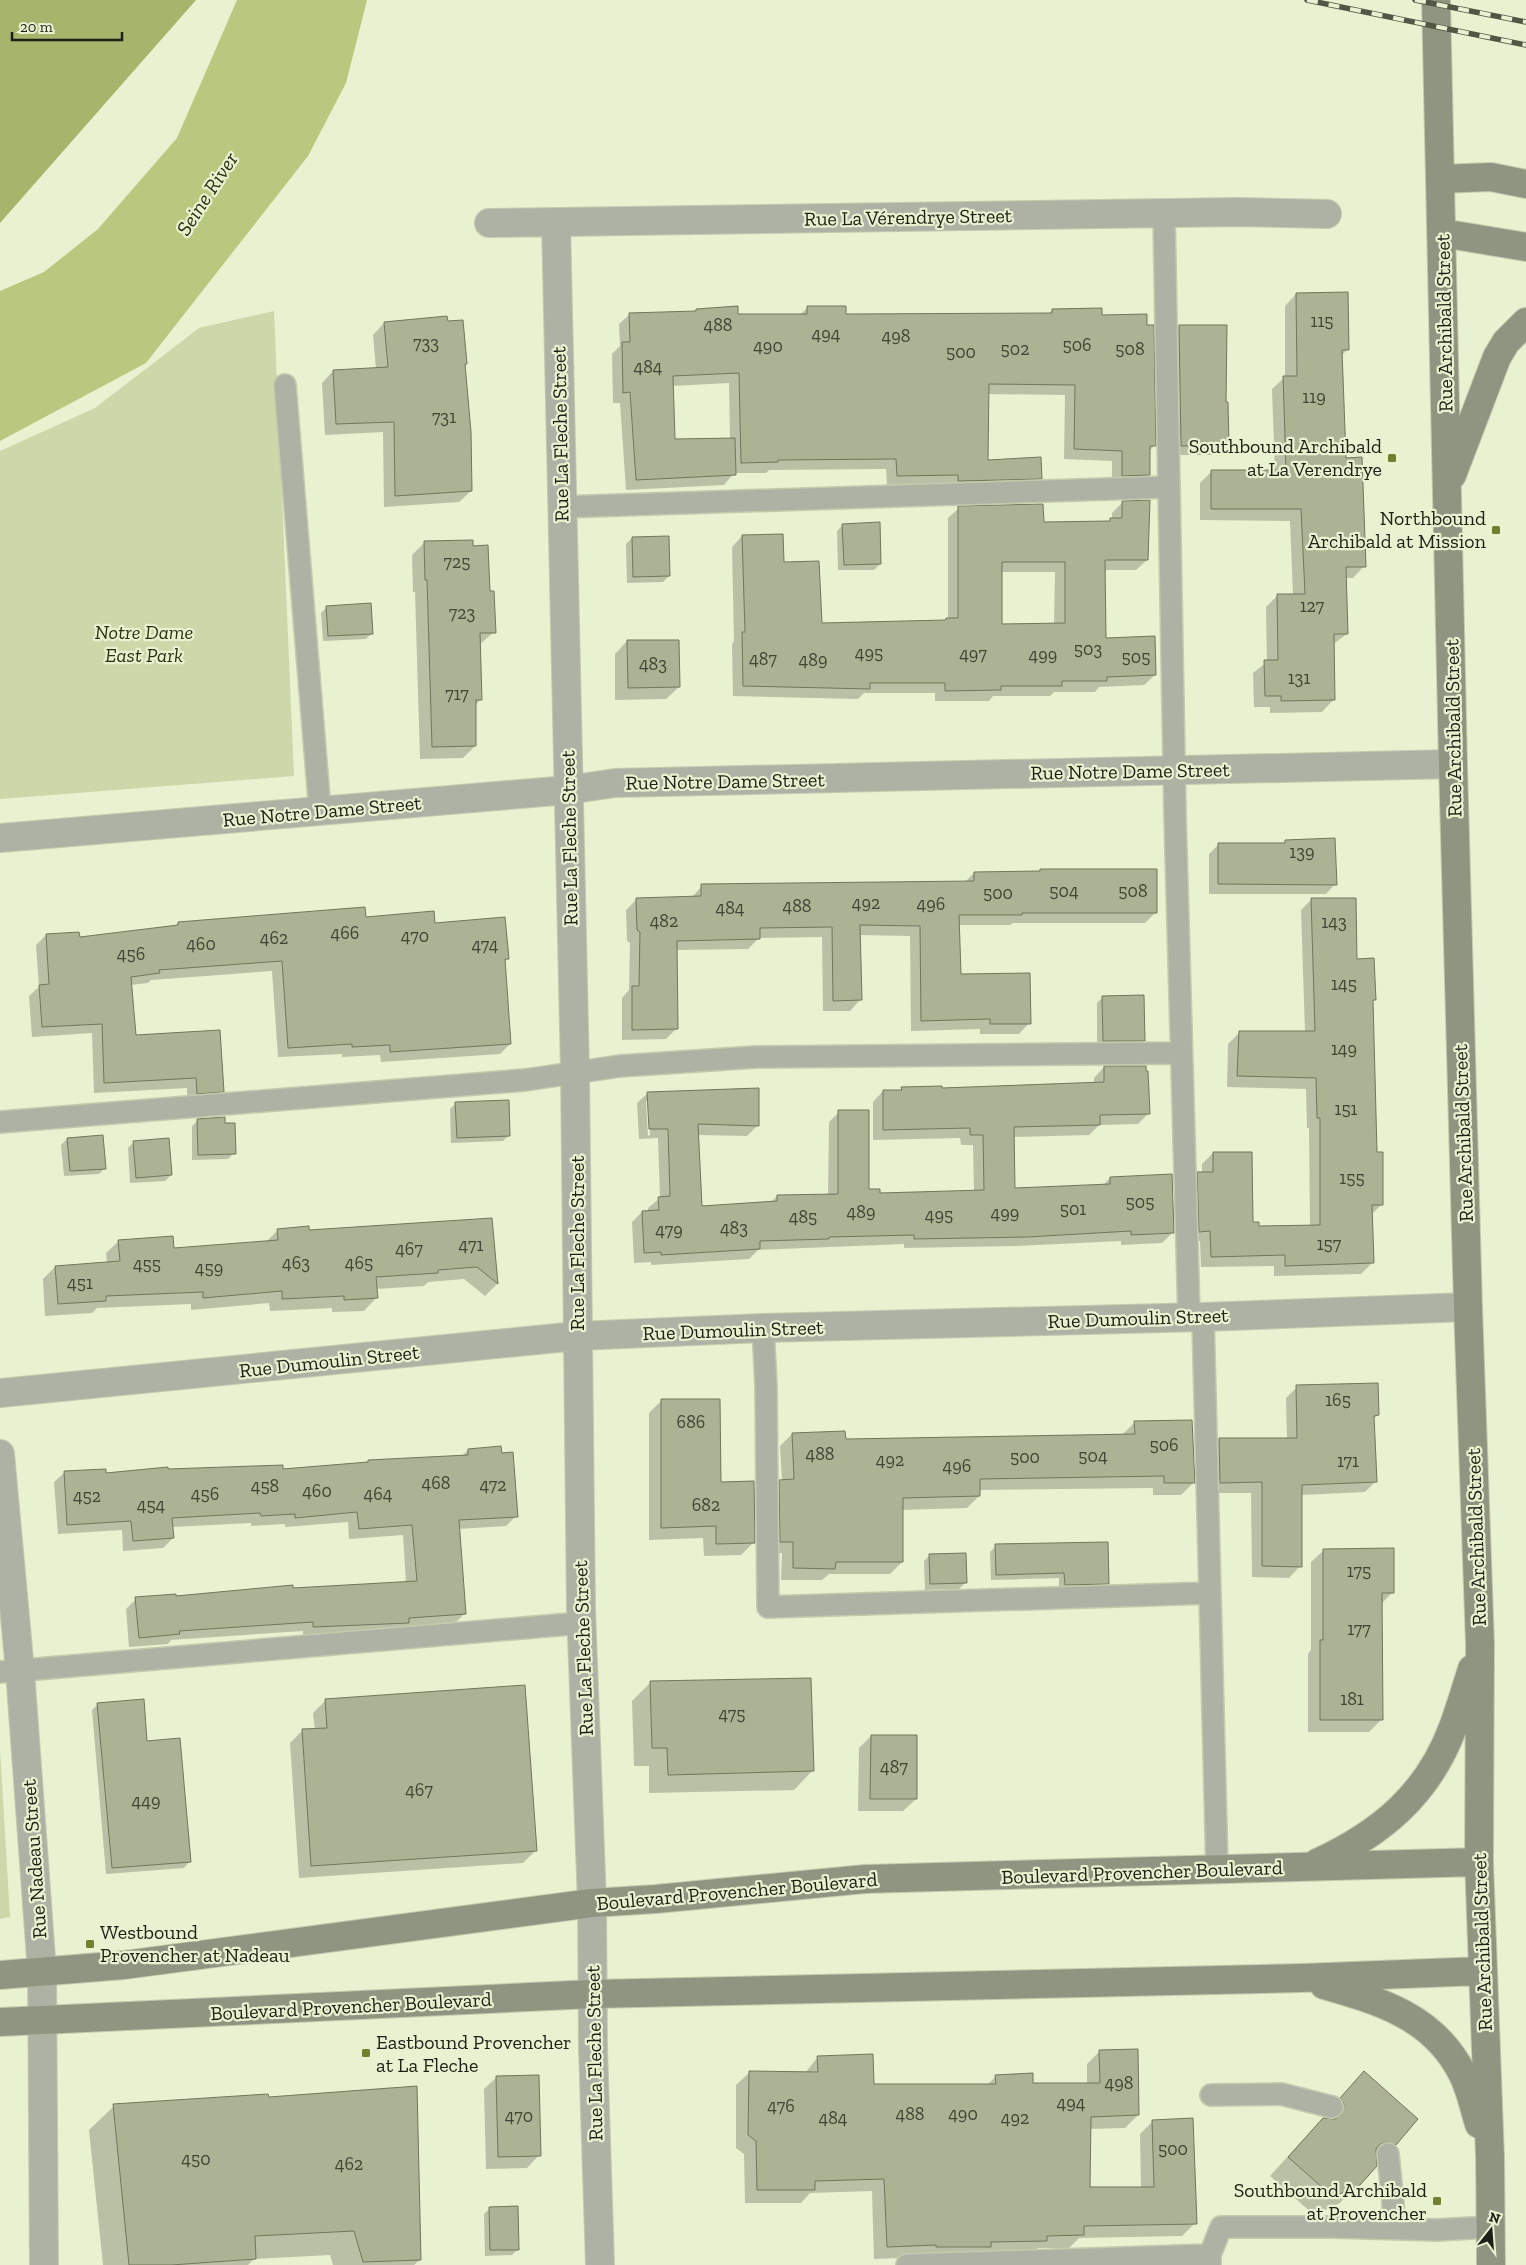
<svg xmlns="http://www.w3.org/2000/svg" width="1526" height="2265" font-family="'Zilla Slab',serif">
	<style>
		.green { fill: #ccd7aa }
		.forest { fill: #a5b56c }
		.water { fill: #b8c97f }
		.shadow { fill: #0003; fill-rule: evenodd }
		.building { fill: #abb394; stroke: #70775b; fill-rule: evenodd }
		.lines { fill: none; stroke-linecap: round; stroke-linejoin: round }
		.lane-casing { stroke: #c3cbae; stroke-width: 24 }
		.street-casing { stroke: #c3cbae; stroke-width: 30 }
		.secondary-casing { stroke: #c3cbae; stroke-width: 30 }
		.lane { stroke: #aeb2a4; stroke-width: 21 }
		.street { stroke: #aeb2a4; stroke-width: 28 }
		.secondary { stroke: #909581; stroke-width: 28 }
		.rail-casing { stroke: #525645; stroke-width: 5.5 }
		.rail { stroke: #e8f1d0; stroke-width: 4; stroke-dasharray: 11; stroke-linecap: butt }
		.poi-dot { fill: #718130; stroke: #e8f1d0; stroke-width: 2 }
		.labels { text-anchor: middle; stroke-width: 4.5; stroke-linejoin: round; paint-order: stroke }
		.number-label { font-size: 18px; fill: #404534 }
		.street-label { font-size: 20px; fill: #1d2014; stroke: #e8f1d0 }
		.poi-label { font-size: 20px; fill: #1d2014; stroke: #e8f1d0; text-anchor: end }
		.park-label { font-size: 20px; font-style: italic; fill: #2b3212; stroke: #e8f1d0 }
		.water-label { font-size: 21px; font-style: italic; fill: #2b3111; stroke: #e8f1d0 }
	</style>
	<rect width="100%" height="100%" fill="#e8f1d0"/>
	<!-- green -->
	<path class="green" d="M274,311L294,776L0,799V451L95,408L199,328Z
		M0,1749L10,1917L0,1919Z"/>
	<!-- forest -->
	<path class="forest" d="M0,0H196L0,223Z"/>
	<!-- water -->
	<path class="water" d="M237,0H367L346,83L308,156L146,363L0,441V291L44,272L98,229L177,138Z"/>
	<!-- shadow -->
	<path class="shadow" d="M1296,294L1347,350L1341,356L1345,459L1364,566L1353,578H1345L1347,634L1332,645L1333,700L1322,712L1270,713V707H1254L1253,673L1267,662L1266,607L1277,596L1293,595L1290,521L1200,520V483L1212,471H1275L1272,389L1285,377V306Z
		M808,307L844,316L1048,315L1052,310L1101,316L1154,446L1148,452L1149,475L1138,485L1112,486V461L1064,459L1065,395L988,394L987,461L1041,478L1030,489L887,486L886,469L769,470L766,473H734L724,485L626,490L620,403H613L612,354L620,346L619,324L630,314L693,312L696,310L737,316L800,315ZM729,383L730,439L674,440L672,386Z
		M384,323L466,364L463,366L471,491L459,502L384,507L383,432L325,435L322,383L333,371L376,369L373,335Z
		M1179,326L1225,403L1228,445L1218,455H1172L1169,336Z
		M1123,502L1147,560L1136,570H1104L1105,640L1155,675L1144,685L1099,687L1095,692H1054L1050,696H993L989,701H935V693H864L858,699L733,696L732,644L734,641L732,547L742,536L782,563L820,624L944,621L948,619V518L959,508L1042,523H1107L1112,520V513ZM1001,572H1055L1054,625L1000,626Z
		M843,525L880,564L874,570H838L837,531Z
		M632,538L669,576L663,582L627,583L626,544Z
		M424,543L472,547L488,592L494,632L479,645L481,699L475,705V746L463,758L420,759L415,592H413L412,555Z
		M327,607L372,633L366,639L323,641L321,613Z
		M627,641L679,687L666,699L615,700V654Z
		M1286,841L1335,884L1326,894H1209V854L1219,844H1282Z
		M1041,870L1156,912L1145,923H1013L1010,925H958L959,976L1029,1023L1019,1034H980V1029L911,1031L910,936L859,935L860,1000L850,1011H823L822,937L759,938L748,949L676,950V1029L666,1039L622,1040V998L629,990L630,943L627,941L626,910L637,899L691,898L702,886L965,882L974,873L1039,872Z
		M1312,899L1356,960L1374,999L1371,1002L1376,1153L1382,1204L1371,1215L1372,1263L1361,1274L1274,1276V1266L1201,1267L1200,1241L1189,1242L1187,1185L1198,1174L1202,1173V1164L1213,1153L1251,1223L1258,1228L1310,1226L1309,1128H1307L1306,1089L1227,1087L1228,1044L1239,1033L1305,1032L1301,910Z
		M365,919L434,924L508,958L504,962L510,1044L500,1054L381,1062L380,1055L342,1057V1054L278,1057L272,971L151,980L148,983L130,985L135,1036L222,1091L212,1101L187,1103V1088L94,1093L92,1033L32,1037L29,996L39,987L36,945L46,935L78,939L174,927L178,923Z
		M1103,997L1144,1040L1138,1046L1097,1047V1003Z
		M1104,1067L1148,1114L1138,1124L1099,1125L1089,1135L1013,1137L1014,1189L1103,1185L1110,1178L1173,1232L1162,1243L1121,1245V1241L1016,1246L904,1248V1244L758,1250L749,1259L651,1265V1262L634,1263L632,1222L642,1212H648V1208L660,1198L658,1138L639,1139L637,1103L648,1093L758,1125L747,1136L698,1135L701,1208L771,1202L777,1196H828L829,1122L839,1112L867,1190L879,1194L974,1192L973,1145H961L960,1138L873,1140V1102L883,1091H899L902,1088L941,1089L1094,1083V1078ZM646,1101H649L650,1135L648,1136Z
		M456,1103L509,1135L503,1141L451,1143L450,1109Z
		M198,1120L224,1125L234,1153L228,1159L192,1160V1126Z
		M67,1139L105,1168L99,1174L64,1176L61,1145Z
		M134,1142L171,1175L165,1181L130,1183L128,1148Z
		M491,1220L497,1284L485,1296L464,1279L428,1282L424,1286L376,1289V1298L364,1311L332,1312V1308L270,1311L269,1303L191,1310V1304L97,1308L92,1313L45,1316L43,1279L55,1267L107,1263L106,1253L119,1241L173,1250L266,1242L278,1230L308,1232Z
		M1297,1387L1378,1415L1373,1419L1376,1481L1365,1492L1301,1495L1300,1566L1289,1578L1252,1577L1251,1493H1209L1208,1451L1219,1440L1287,1439L1286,1398Z
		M662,1400L720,1483L754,1542L741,1555L704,1556L703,1538L649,1540V1413Z
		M1135,1422L1193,1483L1181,1495H1153V1488L979,1490V1496L967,1508L901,1510L902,1562L890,1574H829L822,1580H781L782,1553H768V1493L782,1481L780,1446L792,1434L844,1440L1123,1434Z
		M468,1450L516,1516L506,1526L458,1529L465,1613L455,1623L403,1627L398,1633L303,1637V1631L171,1640L168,1644L129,1647L126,1609L136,1599L406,1583L403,1535L349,1539L348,1522L285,1527V1524L251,1526V1523L172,1527L173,1538L163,1548L123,1551L122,1530L58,1534L54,1482L65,1472L105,1474L167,1471L282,1470L461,1457Z
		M996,1546L1108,1583L1102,1589L1059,1591V1578L991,1580L990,1552Z
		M1324,1550L1393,1592L1381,1604L1382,1719L1369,1732H1308V1654L1311,1650V1562Z
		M930,1555L965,1583L959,1589L925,1590L924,1561Z
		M651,1682L812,1771L794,1790L649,1793V1766H634L632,1701Z
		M326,1700L536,1850L523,1863L299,1878L290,1743L302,1731L315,1730L313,1713Z
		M98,1704L146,1742L190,1861L184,1868L106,1874L92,1710Z
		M871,1736L916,1799L903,1811H858L859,1748Z
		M1100,2051L1138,2115L1125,2128L1089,2129V2188H1141L1140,2134L1153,2121L1195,2223L1182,2236L1079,2238L1069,2248H1038L1033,2253L874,2259L872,2191L810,2193L801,2203H745L744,2154L736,2148V2085L750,2072L805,2073L818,2057L873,2085H987L996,2076L1032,2084L1087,2085V2064Z
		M1364,2073L1395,2144L1340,2203L1314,2215L1270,2176Z
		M497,2077L539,2155L527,2168L486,2169L484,2089Z
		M267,2098L420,2260L414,2265H333L330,2255L254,2259L248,2265H103L89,2130L114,2106Z
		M490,2208L518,2249L512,2255L485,2256L484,2214Z"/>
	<!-- building -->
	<path class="building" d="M1348,292L1349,350H1342L1346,458L1362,457L1366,567H1346L1348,634H1334L1335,700L1281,701V696H1265L1264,660H1278L1277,594H1305L1301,509H1211V470H1286L1283,376H1297L1296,293Z
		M738,306V314H807V306H846V314L1052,313V309L1102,308V315L1147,314V325H1154L1156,446H1150V475L1122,476V451L1074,449L1075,385L989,384L988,460L1041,457L1042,479L958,481V475L897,476L896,459L778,460V462L741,463L739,373L673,376L675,439L735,438L736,475L636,480L630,392L623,393L622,342H630L629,313L696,311V309Z
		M447,316L448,321L463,320L467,364H465L471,432L472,491L395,496L394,422L336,424L333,370L388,367L384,322Z
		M1179,325H1227L1226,402H1228L1229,445L1181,446Z
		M1150,500L1148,560H1105L1106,638L1155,636L1156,675L1107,677V681H1062V686H1001V690L945,691V683H870V689L743,686L742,632H745L742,535L783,534L784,562L819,561L822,623L946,620V618H958V506L1043,504L1044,522L1110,521V518H1122V501ZM1002,562H1065V623L1002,624Z
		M880,522L881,564L844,565L842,524Z
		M669,536L670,576L633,577L632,537Z
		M473,540V546L488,545L490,591H494L496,633H480L482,700H476V746L432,747L427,580H425L424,541Z
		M371,603L373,634L328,636L326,606Z
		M627,640H679L680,687L628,688Z
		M1335,838L1337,885L1218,884V843H1285V840Z
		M1040,869H1157V913H1022V915H959L961,974L1030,973L1031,1024H990V1019L921,1021L920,926L860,925L862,1000L833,1001L832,927L760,928V939L677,941L678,1029L632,1030V986H639L640,932L637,930L636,898L701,896V884L974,881V872L1040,871Z
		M1311,898H1356L1357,959L1374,958L1376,1000H1373L1377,1152H1383V1205H1372L1374,1263L1285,1266V1255L1211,1257L1210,1231L1199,1232L1197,1172H1213V1152H1252L1253,1222H1259V1226L1320,1225V1118H1317L1316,1078L1237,1076L1239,1031H1315Z
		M365,907L366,917L434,911L435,923L505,917L509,959H505L511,1044L390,1052V1045L352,1047V1044L288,1048L282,961L159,970L160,973L131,977L136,1035L220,1030L224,1092L197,1094L196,1078L104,1083L102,1024L42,1027L39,985L49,984L46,934L79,932L80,937L178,925V922Z
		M1144,995L1145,1041H1103L1102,996Z
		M1104,1066H1146V1071H1148L1150,1114L1100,1115V1125L1014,1127L1015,1188L1110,1184V1177L1172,1174L1174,1233L1131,1235V1231L1027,1237L914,1239V1235L829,1237V1239L760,1241V1249L661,1255V1252L644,1253L642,1211L659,1210L658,1197L670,1196L668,1129H649L647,1092L759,1088V1126L698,1124L702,1206L777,1201V1195L838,1194V1110H869V1189H880V1193L984,1190L983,1135H970V1128L883,1130V1090H902L901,1087L942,1086V1088L1104,1082Z
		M509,1100L510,1136L457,1138L455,1102Z
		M225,1117V1123H235L236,1154L198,1155L197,1119Z
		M103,1135L106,1169L70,1171L67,1138Z
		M169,1138L172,1175L136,1178L133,1141Z
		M492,1218L498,1284L477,1267L438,1270V1273L376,1277L378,1298L344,1300V1296L282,1299V1291L203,1298V1292L106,1296V1301L58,1304L55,1266L120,1261L118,1240L173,1236L174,1248L278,1240L277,1229L309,1226V1230Z
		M1378,1383L1379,1415L1374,1416L1377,1482L1302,1485V1567L1262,1566V1482L1220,1483L1219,1438H1297L1296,1385Z
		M661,1399H720L721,1482L754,1481L755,1543L716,1544V1526L661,1528Z
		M1192,1420L1195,1483H1164V1476L980,1479V1496L903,1498V1562H836L835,1569L793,1568V1542H780L779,1480L794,1479L792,1433L845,1431L846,1439L1135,1434L1134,1421Z
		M501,1446L502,1453L513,1452L518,1517L459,1520L466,1614L409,1618V1623L313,1627V1622L179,1631L180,1634L139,1638L135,1597L176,1594V1596L293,1585V1588L417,1581L412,1525L359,1529L357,1512L295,1518V1514L261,1516L260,1513L172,1518L174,1538L133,1541L131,1521L67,1525L64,1471L106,1469V1473L168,1467V1469L283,1465V1469L368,1462V1460L468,1455V1449Z
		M1108,1542L1109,1584L1065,1585L1064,1573L996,1575L995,1544Z
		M1394,1548V1593H1382L1383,1720H1320V1640H1323V1549Z
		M966,1553L967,1583L930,1584L929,1554Z
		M811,1678L814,1771L668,1775L667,1748H652L650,1681Z
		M525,1685L537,1851L311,1866L302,1729L327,1728L325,1699Z
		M144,1699L147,1741L180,1738L191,1862L112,1868L97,1703Z
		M871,1735H917V1799H870Z
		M1138,2049L1139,2115L1091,2117L1090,2187H1154L1152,2120L1193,2118L1197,2224L1084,2226V2235L1047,2236V2241L991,2242V2247H936V2245L887,2247L884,2179L815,2181V2190H757L756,2141L748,2135L749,2071L818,2072L817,2056L873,2054L874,2084H996L995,2075L1033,2073V2083H1100L1099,2050Z
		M1364,2071L1418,2119L1396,2145L1387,2142L1380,2144L1376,2149L1377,2166L1360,2185L1333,2197L1288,2157L1323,2118L1335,2119L1341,2115L1344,2104L1340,2098Z
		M539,2075L541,2156L498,2157L496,2076Z
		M417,2086L421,2260L363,2262L354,2231L255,2236L256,2259L171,2265H129L113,2104L268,2094L269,2097Z
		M518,2206L519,2250H490L489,2207Z"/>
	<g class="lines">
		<defs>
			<path id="lane" d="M1164,213L1175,815L1189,1317
				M285,385L320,811
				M561,507L1169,487
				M0,1122L525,1080L620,1066L756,1057L1181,1053
				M1203,1317L1217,1870
				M763,1328L766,1386L768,1607L1210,1593
				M0,1672L582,1623
				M1211,2095L1281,2094L1332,2107
				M1388,2154L1393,2203L1394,2228
				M907,2265L1210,2255
				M1210,2265V2255L1221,2227H1334L1437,2230L1490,2227"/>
			<path id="street" d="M556,222L575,1072L581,1609L592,1903L593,2048L600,2265
				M489,223L1240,212L1327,214
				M0,838L568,790L615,783L1453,764
				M0,1393L577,1336L763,1328L1203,1317L1468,1307
				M0,1454L20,1671L42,1972L44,2265"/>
			<path id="secondary" d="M1436,0L1453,764L1468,1307L1480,1644L1479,1862L1490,2157L1491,2265
				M1440,179L1491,177L1526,184
				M1442,233L1526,247
				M1452,475L1497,357L1506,342L1526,322
				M1317,1863C1380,1834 1428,1795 1453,1727C1460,1708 1466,1688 1472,1669
				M0,1975L124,1965L592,1903L656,1899L865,1879L1479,1862
				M1324,1985C1380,2001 1434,2017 1462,2073C1470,2088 1474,2108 1479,2124
				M0,2022L593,1994L1301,1978L1482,1971"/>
		</defs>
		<!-- lane casing -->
		<use href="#lane" class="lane-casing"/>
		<!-- street casing -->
		<use href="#street" class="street-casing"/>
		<!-- secondary casing -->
		<use href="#secondary" class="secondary-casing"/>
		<!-- lane -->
		<use href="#lane" class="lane"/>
		<!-- street -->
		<use href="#street" class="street"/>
		<!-- secondary -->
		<use href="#secondary" class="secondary"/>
		<defs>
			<path id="rail" d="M1307,0L1526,45
				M1415,0L1526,22"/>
		</defs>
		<!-- rail casing -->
		<use href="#rail" class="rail-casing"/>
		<!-- rail -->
		<use href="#rail" class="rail"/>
	</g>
	<!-- markers -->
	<g class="poi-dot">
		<rect x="1387" y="453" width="10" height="10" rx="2.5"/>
		<rect x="1491" y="525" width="10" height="10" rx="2.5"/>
		<rect x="85" y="1939" width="10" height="10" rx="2.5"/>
		<rect x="361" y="2048" width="10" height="10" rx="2.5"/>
		<rect x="1432" y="2196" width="10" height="10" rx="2.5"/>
	</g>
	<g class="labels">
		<!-- number labels -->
		<g class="number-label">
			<text x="1322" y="327">115</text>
			<text x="718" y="331">488</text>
			<text x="826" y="340">494</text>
			<text x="896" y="342">498</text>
			<text x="426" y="349">733</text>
			<text x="1077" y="351">506</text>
			<text x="768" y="352">490</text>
			<text x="1015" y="355">502</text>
			<text x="1130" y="355">508</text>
			<text x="961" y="358">500</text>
			<text x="648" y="373">484</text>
			<text x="1314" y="403">119</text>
			<text x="444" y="423">731</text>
			<text x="457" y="568">725</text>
			<text x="1312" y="612">127</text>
			<text x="462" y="619">723</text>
			<text x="1088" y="655">503</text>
			<text x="869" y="659">495</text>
			<text x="973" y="660">497</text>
			<text x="1043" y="661">499</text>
			<text x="1136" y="663">505</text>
			<text x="763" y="665">487</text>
			<text x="813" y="666">489</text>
			<text x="653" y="670">483</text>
			<text x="1299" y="684">131</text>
			<text x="457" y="700">717</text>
			<text x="1302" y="858">139</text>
			<text x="1064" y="897">504</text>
			<text x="1133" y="897">508</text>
			<text x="998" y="899">500</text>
			<text x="866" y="909">492</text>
			<text x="931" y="910">496</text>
			<text x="797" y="912">488</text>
			<text x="730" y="914">484</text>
			<text x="664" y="927">482</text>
			<text x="1334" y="928">143</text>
			<text x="345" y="939">466</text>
			<text x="415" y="942">470</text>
			<text x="274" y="944">462</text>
			<text x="201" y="950">460</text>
			<text x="485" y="951">474</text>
			<text x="131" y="960">456</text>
			<text x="1344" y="990">145</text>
			<text x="1344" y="1055">149</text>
			<text x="1346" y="1115">151</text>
			<text x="1352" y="1184">155</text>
			<text x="1140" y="1208">505</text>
			<text x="1073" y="1215">501</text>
			<text x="861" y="1218">489</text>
			<text x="1005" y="1219">499</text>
			<text x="939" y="1221">495</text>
			<text x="803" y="1223">485</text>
			<text x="734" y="1234">483</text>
			<text x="669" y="1236">479</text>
			<text x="1329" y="1250">157</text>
			<text x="471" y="1251">471</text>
			<text x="409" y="1255">467</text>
			<text x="296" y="1269">463</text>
			<text x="359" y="1269">465</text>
			<text x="147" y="1270">455</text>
			<text x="209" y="1274">459</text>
			<text x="80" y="1289">451</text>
			<text x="1338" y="1406">165</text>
			<text x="691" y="1428">686</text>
			<text x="1164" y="1451">506</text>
			<text x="820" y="1460">488</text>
			<text x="1093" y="1462">504</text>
			<text x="1025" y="1463">500</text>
			<text x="890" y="1466">492</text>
			<text x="1348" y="1467">171</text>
			<text x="957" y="1472">496</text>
			<text x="436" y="1489">468</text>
			<text x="493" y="1491">472</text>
			<text x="265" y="1492">458</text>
			<text x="317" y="1497">460</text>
			<text x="205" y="1500">456</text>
			<text x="378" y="1500">464</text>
			<text x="87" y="1502">452</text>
			<text x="151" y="1511">454</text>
			<text x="706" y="1511">682</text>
			<text x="1359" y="1577">175</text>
			<text x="1359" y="1635">177</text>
			<text x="1352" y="1705">181</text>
			<text x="732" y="1720">475</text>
			<text x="894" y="1773">487</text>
			<text x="419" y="1796">467</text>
			<text x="146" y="1807">449</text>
			<text x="1119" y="2089">498</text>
			<text x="1071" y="2109">494</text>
			<text x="781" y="2112">476</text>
			<text x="910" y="2120">488</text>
			<text x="963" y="2120">490</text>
			<text x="519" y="2122">470</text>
			<text x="833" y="2124">484</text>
			<text x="1015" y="2124">492</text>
			<text x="1173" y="2155">500</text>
			<text x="196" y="2165">450</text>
			<text x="349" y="2170">462</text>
		</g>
		<!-- street labels -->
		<g class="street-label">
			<text transform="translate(908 217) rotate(-1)" y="7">Rue La Vérendrye Street</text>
			<text transform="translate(1444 323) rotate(-91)" y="7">Rue Archibald Street</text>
			<text transform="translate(560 434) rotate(-91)" y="7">Rue La Fleche Street</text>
			<text transform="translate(1453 728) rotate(-91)" y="7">Rue Archibald Street</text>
			<text transform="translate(1130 771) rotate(-1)" y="7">Rue Notre Dame Street</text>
			<text transform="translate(725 781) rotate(-1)" y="7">Rue Notre Dame Street</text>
			<text transform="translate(322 811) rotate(-5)" y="7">Rue Notre Dame Street</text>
			<text transform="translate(569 838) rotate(-91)" y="7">Rue La Fleche Street</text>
			<text transform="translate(1463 1133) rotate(-92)" y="7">Rue Archibald Street</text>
			<text transform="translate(577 1243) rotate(-90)" y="7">Rue La Fleche Street</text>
			<text transform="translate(1138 1318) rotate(-2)" y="7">Rue Dumoulin Street</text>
			<text transform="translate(733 1330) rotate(-2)" y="7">Rue Dumoulin Street</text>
			<text transform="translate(329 1361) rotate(-6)" y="7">Rue Dumoulin Street</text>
			<text transform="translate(1476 1537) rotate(-92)" y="7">Rue Archibald Street</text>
			<text transform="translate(583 1648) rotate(-92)" y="7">Rue La Fleche Street</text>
			<text transform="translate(34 1859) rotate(-94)" y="7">Rue Nadeau Street</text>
			<text transform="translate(1142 1872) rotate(-2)" y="7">Boulevard Provencher Boulevard</text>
			<text transform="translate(737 1891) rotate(-5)" y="7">Boulevard Provencher Boulevard</text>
			<text transform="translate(1482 1942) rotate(-92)" y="7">Rue Archibald Street</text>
			<text transform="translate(351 2006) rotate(-3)" y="7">Boulevard Provencher Boulevard</text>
			<text transform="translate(594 2053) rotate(-91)" y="7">Rue La Fleche Street</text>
		</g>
		<!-- poi labels -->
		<g class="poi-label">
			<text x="1382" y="453">Southbound Archibald<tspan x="1382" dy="23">at La Verendrye</tspan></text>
			<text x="1486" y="525">Northbound<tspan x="1486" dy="23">Archibald at Mission</tspan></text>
			<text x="100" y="1939" text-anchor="start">Westbound<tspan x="100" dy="23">Provencher at Nadeau</tspan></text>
			<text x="376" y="2049" text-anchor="start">Eastbound Provencher<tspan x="376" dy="23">at La Fleche</tspan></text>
			<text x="1427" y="2197">Southbound Archibald<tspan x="1427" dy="23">at Provencher</tspan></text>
		</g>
		<!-- park labels -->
		<g class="park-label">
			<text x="144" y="639">Notre Dame<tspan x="144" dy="23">East Park</tspan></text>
		</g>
		<!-- water labels -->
		<g class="water-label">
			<text transform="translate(207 194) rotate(-57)" y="7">Seine River</text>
		</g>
	</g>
	<!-- north arrow -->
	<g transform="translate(1491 2230) rotate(17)" stroke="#e8f1d0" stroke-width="4" paint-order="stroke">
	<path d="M0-4L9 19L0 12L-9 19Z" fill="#1d2014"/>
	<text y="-8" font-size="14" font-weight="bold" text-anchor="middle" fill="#1d2014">N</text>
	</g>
	<!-- scale -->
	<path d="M12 32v8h110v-8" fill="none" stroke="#1d2014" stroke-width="2.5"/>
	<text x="20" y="32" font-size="15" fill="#1d2014" stroke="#e8f1d0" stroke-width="4" paint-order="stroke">20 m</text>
</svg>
